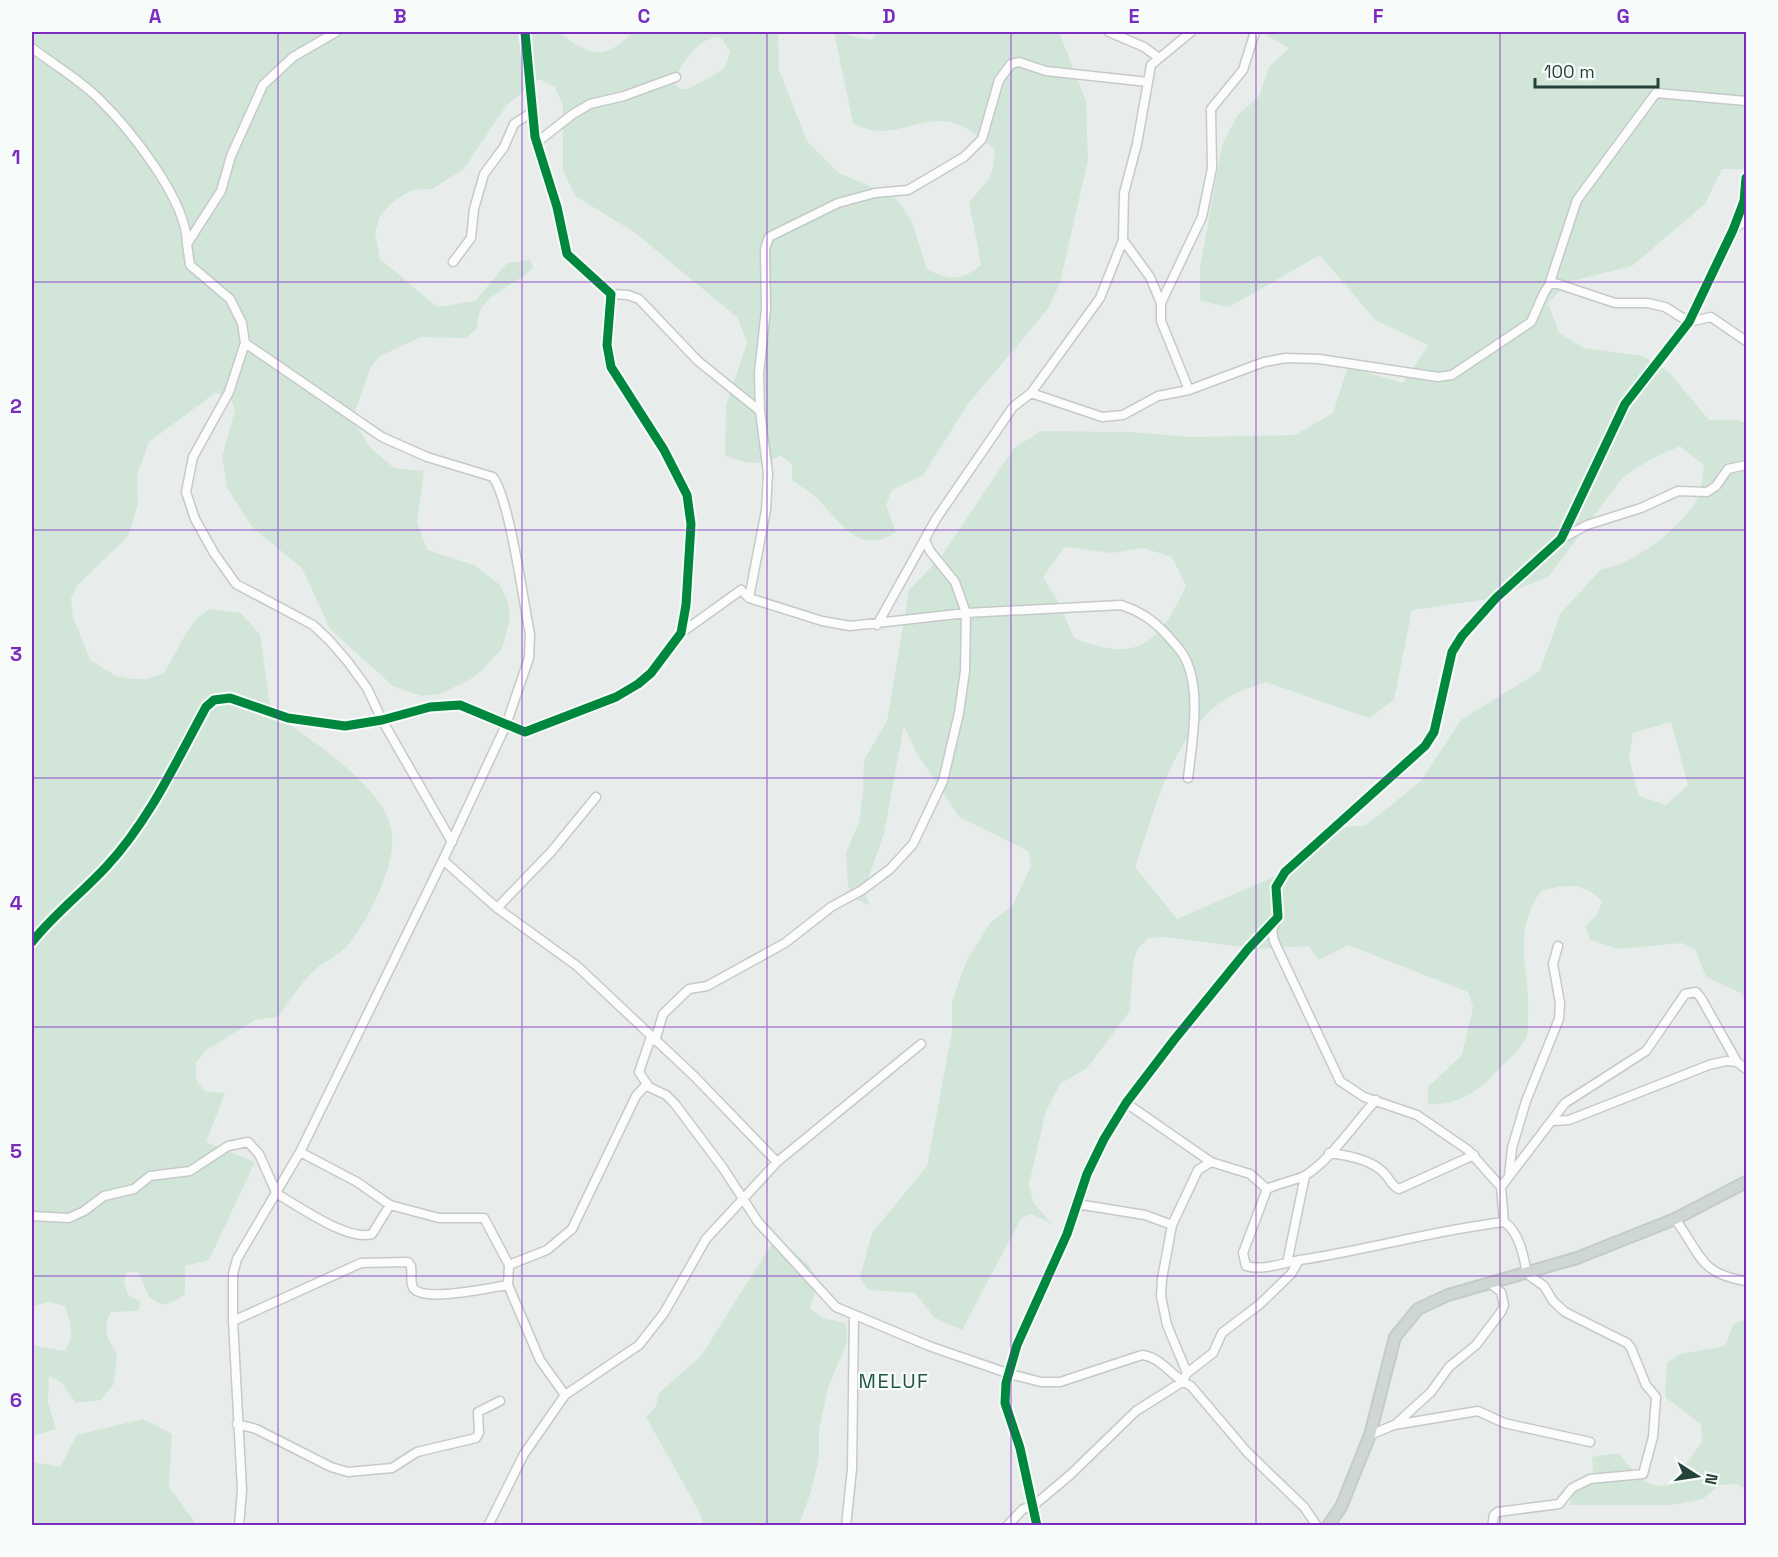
<svg xmlns="http://www.w3.org/2000/svg" width="1778" height="1557" font-family="'Space Grotesk',sans-serif">
	<style>
		.green { fill: #d1e6d8; fill-rule: evenodd }
		.lines { fill: none; stroke-linecap: round; stroke-linejoin: round }
		.minor-casing { stroke: #c5cac8; stroke-width: 11 }
		.major-casing { stroke: #c3ccc9; stroke-width: 14 }
		.minor { stroke: #fcfcfc; stroke-width: 8 }
		.major { stroke: #cfd7d5; stroke-width: 10 }
		.cycleway-casing { stroke: #f7fbf9; stroke-width: 13 }
		.cycleway { stroke: #00873e; stroke-width: 9 }
		.grid { fill: none; stroke: #7b2cbf; stroke-width: 1.5; stroke-opacity: 0.55 }
		.labels { text-anchor: middle; stroke-width: 4.5; stroke-linejoin: round; paint-order: stroke }
		.quarter-label { font-size: 20px; letter-spacing: 1.5px; fill: #1f5548; stroke: #f7fbf9 }
		.neatline { fill: none; stroke: #7b2cbf; stroke-width: 2 }
		.grid-label { font-size: 20px; text-anchor: middle; font-weight: bold; fill: #7b2cbf }
	</style>
	<rect width="100%" height="100%" fill="#e8edeb"/>
	<!-- green -->
	<path class="green" d="M32,32H559C587,55 606,62 632,32H778L779,70L807,141L839,173L895,197L912,222L927,269C950,281 961,281 981,265L969,202C987,182 996,175 994,148C982,139 968,127 954,123C918,113 891,145 853,123L834,32L871,40L878,32H1059L1086,101L1088,160L1060,283L1048,309L968,404L923,475L892,490L886,505L896,532C860,556 842,525 819,500C811,493 801,486 792,480V464L780,455C765,468 741,463 725,455L726,405L747,343L738,318L634,232L575,196L563,170V106L555,87L539,79L506,106L464,169L432,189L411,190L393,202L380,216L375,232L380,259L437,307L475,301L507,263L530,260L533,267C513,290 476,293 477,328L466,338L421,337L380,356L371,367L352,419L369,446L394,468L424,471L417,522L427,550L474,565L500,585L508,602L510,618L502,649L481,671L468,681L439,694L421,696L393,686L330,629L302,568L252,527L227,488L222,457L235,410L230,396L215,393L149,442L137,475L138,504L128,536L78,585L71,598L73,617L90,660L116,676L133,679H148L164,673L188,630L197,618L210,609L241,613L260,635L271,711C306,737 378,782 390,824C396,842 390,864 383,882C374,906 361,930 344,949C337,956 326,961 318,967C302,980 290,1002 277,1017L255,1020L205,1051L196,1063V1079L204,1091L225,1093L206,1142L255,1162L209,1260L185,1266V1294L175,1301L163,1305L149,1297L139,1273L127,1271L124,1282L128,1295L141,1302L138,1311L111,1312C102,1329 107,1339 117,1353L114,1384L101,1400L76,1403L61,1382L49,1376L48,1403L56,1429L32,1436V1345L64,1351C75,1337 71,1323 65,1306L49,1302L32,1306ZM715,37L722,39L730,52L725,67L712,76L688,89H681L675,85C677,66 697,41 715,37Z
		M1261,32H1746V169H1722L1705,204L1632,266L1568,282L1548,303L1559,333L1584,348L1643,356L1669,372L1709,420H1738L1746,423V1001L1741,993L1706,977L1695,949L1682,943L1619,949L1590,940L1585,926L1597,915L1602,901C1584,882 1565,884 1541,891C1511,934 1530,967 1528,1015C1527,1021 1529,1032 1526,1038C1520,1051 1502,1065 1492,1076C1476,1094 1452,1106 1428,1104V1087L1462,1055L1473,1007L1468,992L1348,945L1319,960L1309,946L1259,949L1165,937L1149,938L1137,949L1133,964L1130,1011L1087,1068L1060,1084L1046,1111L1029,1184L1033,1202L1052,1224L1032,1214L1022,1217L962,1330L935,1318L915,1293L869,1290L860,1278L872,1233L927,1166L952,1031V1002L966,962L990,923L1013,905L1031,866L1028,851L959,817L916,752L904,726L884,833L864,891L870,905L857,900L848,887L846,853L859,822L863,792L864,760L887,721L909,590L941,557L1014,448L1041,431L1130,432L1191,437L1295,435L1333,413L1348,367L1403,383L1428,345L1375,320L1320,255L1229,307L1200,301V268L1222,145L1237,116L1259,96L1269,67L1289,48ZM1680,446L1704,465C1703,473 1702,484 1700,492C1690,523 1632,566 1601,569L1560,614L1540,671L1461,720L1421,781L1366,825L1337,828L1285,872L1177,919L1135,867C1155,810 1172,733 1227,698C1238,691 1253,687 1266,682L1369,718L1394,700L1412,610L1496,598L1549,576L1623,477L1651,459ZM1065,547L1112,553L1143,548L1172,557L1186,586C1159,644 1137,664 1074,638L1060,605L1043,577ZM1671,722L1688,785L1666,805L1639,796L1629,758L1633,733Z
		M778,1234L779,1239L810,1266L818,1284L810,1308L823,1318L846,1323L847,1342L828,1388L819,1430V1458L811,1492L799,1525H703L700,1513L646,1417L656,1406L659,1393L701,1356Z
		M1746,1320V1491L1738,1484L1720,1485L1703,1499L1672,1505H1570L1573,1490L1594,1484L1592,1457L1618,1453C1638,1475 1647,1495 1679,1481L1686,1464L1702,1442L1701,1424L1665,1397L1667,1363L1680,1354L1725,1346L1734,1323Z
		M143,1419L172,1434L169,1487L197,1525H32V1462L60,1467L77,1435Z"/>
	<g class="lines">
		<defs>
			<path id="minor" d="M336,32L293,57L263,85L231,156L221,191L187,244L190,265L230,299L242,323L245,343L229,392L193,457L186,492L195,519L214,553L236,584L313,625L329,640L348,662L367,688L382,720L452,842
				M1109,32L1144,47L1159,58
				M32,48C53,64 79,79 98,98C129,128 187,200 187,244
				M536,143L573,114L590,104L624,96L676,77
				M1733,230L1746,220
				M1123,240L1150,277L1161,303V321L1189,390
				M453,262L471,238L474,209L484,174L504,147L514,124L532,112
				M1549,285L1577,200L1656,93L1746,101
				M611,294L628,295L639,299L698,361L760,411
				M1161,303L1202,217L1212,168L1211,109L1243,70L1255,32
				M1031,393L1102,417L1123,415L1158,396L1189,390L1264,362L1286,358L1319,359L1438,377L1452,375L1531,322L1544,293L1549,285L1555,283L1615,303H1648L1665,307L1689,322L1711,317L1746,341
				M1561,539L1587,525L1641,508L1678,491L1707,492L1716,486L1728,469L1746,465
				M749,598L766,510L768,473L760,411L759,373L766,309L765,249L769,237L838,203L875,193L908,190L964,157L982,139L999,80L1011,64L1019,62L1046,71L1148,82
				M877,625L936,519L1013,407L1031,393L1100,298L1123,240L1124,193L1137,144L1151,65L1191,32
				M681,633L741,590L749,598L822,621L850,626L966,613L1121,605C1141,612 1152,619 1167,635C1172,641 1178,647 1182,653C1203,684 1192,743 1188,778
				M443,860L497,908L577,966L694,1076L777,1162
				M497,908L551,852L596,797
				M1276,921L1272,931L1274,941L1340,1081L1364,1097L1417,1115L1468,1150L1501,1187L1504,1222
				M32,942C54,914 82,893 106,867C149,821 176,762 206,707L214,700L230,698L288,718L345,726L382,720L430,707L460,705L525,732L616,697L638,684L651,673L681,633L686,605L691,524L687,495L664,450L611,367L607,345L611,294L567,254L557,207L535,137L525,32
				M651,1037L639,1072L649,1087L666,1095L675,1104L723,1168L758,1222L836,1307L929,1346L1010,1374L1041,1382H1060L1142,1355C1162,1357 1172,1378 1191,1386L1247,1452L1304,1507L1317,1526
				M655,1041L663,1014L689,989L707,986L785,943L831,907L862,890L890,869L913,844L943,781L959,713L965,671L966,613L955,582L930,551L925,540
				M1376,1100C1355,1123 1331,1159 1306,1175C1298,1180 1279,1183 1267,1189L1243,1253L1246,1266C1262,1271 1283,1263 1300,1260C1368,1250 1435,1230 1504,1222C1519,1231 1524,1257 1527,1274L1544,1286L1553,1301L1565,1312L1627,1343L1631,1348L1646,1385L1656,1397L1653,1437L1643,1474L1590,1479L1572,1488L1559,1504L1498,1512L1494,1515L1492,1526
				M1126,1103L1211,1162L1250,1174L1267,1189
				M1553,1121L1569,1120L1709,1065L1726,1061L1737,1062
				M300,1152L357,1182L390,1205L439,1218H484L509,1265L508,1285L540,1360L565,1395
				M1329,1153C1347,1155 1370,1159 1383,1172C1390,1178 1390,1185 1399,1189L1474,1155
				M1509,1176L1512,1148L1526,1101L1559,1019L1560,1003L1553,964L1558,946
				M1501,1187L1565,1103L1646,1051L1685,994L1696,992L1701,998L1737,1062L1746,1069
				M277,1194C299,1206 348,1242 372,1234L390,1205
				M1077,1204L1145,1215L1172,1225
				M32,1216L69,1218L84,1211L104,1196L134,1189L150,1176L190,1171L228,1146L248,1142L259,1154L276,1192
				M1675,1219C1701,1254 1699,1274 1746,1281
				M1287,1263L1305,1176
				M509,1265L547,1250L572,1229L636,1096L647,1084
				M233,1321L361,1263L408,1262L411,1266C412,1272 410,1285 414,1289C426,1302 489,1288 508,1285
				M1187,1373L1167,1325L1161,1296L1162,1279L1172,1225L1198,1170L1211,1162
				M1397,1423L1431,1392L1449,1367L1476,1345L1501,1312L1504,1305L1501,1292L1491,1284
				M237,1424L256,1429L331,1467L348,1472L392,1468L417,1452L476,1438L479,1433L478,1412L500,1401
				M1370,1435L1394,1425L1478,1411L1504,1423L1590,1442
				M239,1526L242,1490L233,1321V1274L237,1259L300,1152L443,860L506,725L529,658L530,634C523,600 510,501 493,477L427,457L382,437L245,343
				M488,1526L524,1454L565,1395L639,1345L664,1313L706,1239L777,1162L921,1044
				M846,1526L852,1469L854,1315
				M1007,1526L1023,1509L1033,1506L1070,1475L1136,1411L1182,1382L1187,1373L1213,1353L1222,1333L1260,1304L1291,1274L1299,1260
				M1037,1526L1020,1448L1005,1403L1006,1383L1017,1345L1067,1234L1087,1174L1104,1139L1126,1103L1174,1040L1248,949L1278,917L1276,887L1285,872L1425,746L1434,732L1452,652L1462,636L1496,598L1561,539L1625,404L1689,322L1733,230L1744,201L1746,178"/>
			<path id="major" d="M1328,1526L1341,1507L1370,1435L1395,1337L1418,1309L1448,1295L1577,1258L1675,1219L1746,1182"/>
		</defs>
		<!-- minor casing -->
		<use href="#minor" class="minor-casing"/>
		<!-- major casing -->
		<use href="#major" class="major-casing"/>
		<!-- minor -->
		<use href="#minor" class="minor"/>
		<!-- major -->
		<use href="#major" class="major"/>
		<defs>
			<path id="cycleway" d="M32,942C54,914 82,893 106,867C149,821 176,762 206,707L214,700L230,698L288,718L345,726L382,720L430,707L460,705L525,732L616,697L638,684L651,673L681,633L686,605L691,524L687,495L664,450L611,367L607,345L611,294L567,254L557,207L535,137L525,32
				M1037,1526L1020,1448L1005,1403L1006,1383L1017,1345L1067,1234L1087,1174L1104,1139L1126,1103L1174,1040L1248,949L1278,917L1276,887L1285,872L1425,746L1434,732L1452,652L1462,636L1496,598L1561,539L1625,404L1689,322L1733,230L1744,201L1746,178"/>
		</defs>
		<!-- cycleway casing -->
		<use href="#cycleway" class="cycleway-casing"/>
		<!-- cycleway -->
		<use href="#cycleway" class="cycleway"/>
	</g>
	<!-- grid -->
	<path class="grid" d="M278,32V1526M522,32V1526M767,32V1526M1011,32V1526M1256,32V1526M1500,32V1526M32,282H1746M32,530H1746M32,778H1746M32,1027H1746M32,1276H1746"/>
	<g class="labels">
		<!-- quarter labels -->
		<g class="quarter-label">
			<text x="894" y="1388">MELUF</text>
		</g>
	</g>
	<!-- border -->
	<rect width="1778" height="1557" fill="none" stroke="#f7fbf9" stroke-width="66"/>
	<!-- north arrow -->
	<g transform="translate(1697 1476) rotate(102)" stroke="#f7fbf9" stroke-width="4.5" paint-order="stroke">
	<path d="M0-4.5L10 22L0 15L-10 22Z" fill="#24423a"/>
	<text y="-9" font-size="16" font-weight="bold" text-anchor="middle" fill="#24423a">N</text>
	</g>
	<!-- scale -->
	<path d="M1535 78v9h123v-9" fill="none" stroke="#24423a" stroke-width="3"/>
	<text x="1544" y="78" font-size="18" fill="#24423a" stroke="#f7fbf9" stroke-width="4.5" paint-order="stroke">100 m</text>
	<rect x="33" y="33" width="1712" height="1491" class="neatline"/>
	<g class="grid-label">
		<text x="155" y="23">A</text>
		<text x="400" y="23">B</text>
		<text x="644" y="23">C</text>
		<text x="889" y="23">D</text>
		<text x="1134" y="23">E</text>
		<text x="1378" y="23">F</text>
		<text x="1623" y="23">G</text>
		<text x="16" y="164">1</text>
		<text x="16" y="413">2</text>
		<text x="16" y="661">3</text>
		<text x="16" y="910">4</text>
		<text x="16" y="1158">5</text>
		<text x="16" y="1407">6</text>
	</g>
</svg>
